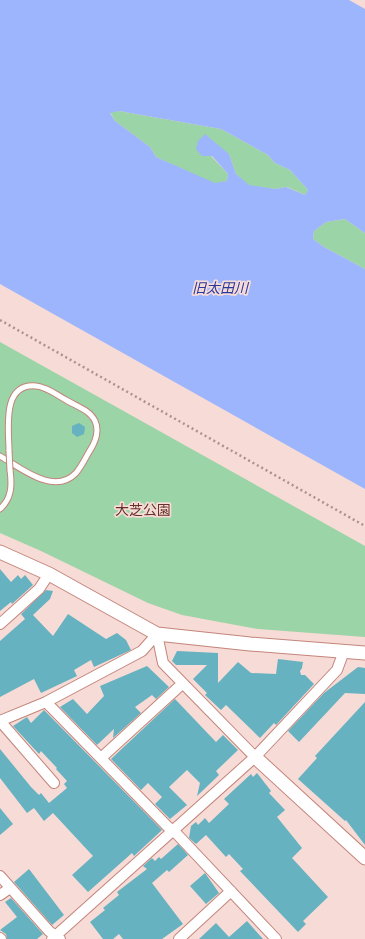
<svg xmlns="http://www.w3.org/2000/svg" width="365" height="939" font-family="'IBM Plex Serif','Noto Sans JP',serif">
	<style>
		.green { fill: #9bd4a6 }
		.water { fill: #9db5fd; fill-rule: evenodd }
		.building { fill: #66b2c0 }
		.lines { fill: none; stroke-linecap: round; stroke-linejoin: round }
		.service-casing { stroke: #c3857b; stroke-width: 7 }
		.minor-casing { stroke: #c3857b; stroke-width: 12 }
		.tertiary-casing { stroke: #c3857b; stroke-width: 15 }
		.path { stroke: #ac928e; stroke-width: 2.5; stroke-dasharray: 2 3; stroke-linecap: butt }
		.service { stroke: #fff; stroke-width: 5 }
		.minor { stroke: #fff; stroke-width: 10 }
		.tertiary { stroke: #fff; stroke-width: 13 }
		.service-bridge-casing { stroke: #c3857b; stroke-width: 7; stroke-linecap: butt }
		.service-bridge { stroke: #fff; stroke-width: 5 }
		.labels { text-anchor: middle; stroke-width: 3.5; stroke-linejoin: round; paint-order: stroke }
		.water-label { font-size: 14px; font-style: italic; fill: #28389d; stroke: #f6dbd6 }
		.neighbourhood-label { font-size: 14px; fill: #663129; stroke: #f6dbd6 }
	</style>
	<rect width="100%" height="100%" fill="#f6dbd6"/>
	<!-- green -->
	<path class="green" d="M119,111L221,129L268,155L275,163L290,170L308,190L305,195L287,187L276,189L249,186L236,174L229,154L202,156H211L228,174L227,181L215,184L156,157L150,147L115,121L110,112Z
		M345,219L365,233V269L324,247L313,239L314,231L326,222Z
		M0,342L365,546V637L258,629L182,615L148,603L41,551L0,533Z"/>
	<!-- water -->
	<path class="water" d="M0,0H349L365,9V233L345,219L326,222L314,231L313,239L324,247L365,269V489L0,284ZM119,111L221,129L268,155L275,163L290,170L308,190L305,195L286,187L276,189L249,185L236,174L229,154L205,134L198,141L196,149L202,156H212L228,174L227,181L215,183L156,157L150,147L115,121L110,113Z"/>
	<!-- building -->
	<path class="building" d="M79,423L85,427L84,434L77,437L72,433V426Z
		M0,569L11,582L18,575L21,579L25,575L33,585L12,604L11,602L0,611Z
		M46,590L53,591L50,599L33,615L53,636L68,614L106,639L117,633L126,640L131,650L94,667L91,660L74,670L77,676L41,693L34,679L0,697V641L25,619L21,614Z
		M177,651L218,653V683L238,662L251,673L276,674L278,659L303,662L302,668L300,671L301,675H305L314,684L276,725L274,723L260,738L226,705L221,710L205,695L207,693L193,679L207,665H176L172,661Z
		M147,666L169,687L156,699L152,695L135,707L141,713L113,738L114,729L97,745L60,707L73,699L87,714L104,696L100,686Z
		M358,667L365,668V694L345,693L299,742L288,731L324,693Z
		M175,699L216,742L223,735L238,750L216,771L219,775L197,796L200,783L187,770L169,787L187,805L170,819L155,804L162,797L148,783L141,790L111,759Z
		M365,702V845L346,820L345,821L298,779L317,758L315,756Z
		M44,710L162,830L134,856L132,853L88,892L72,875L93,856L53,813L44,821L34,808L27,813L0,778V749L31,787L39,795L41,793L49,803L67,788L64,784L67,781L56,769L57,768L41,751L39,754L13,726L27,717L31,723Z
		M257,773L271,791L269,793L285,810L277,817L302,848L292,858L328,897L303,921L306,924L298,932L240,871L243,869L229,854L226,857L206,835L196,844L189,838L191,826L196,822L198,825L205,818L209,823L229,804L224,799L251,774L253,777Z
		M0,808L13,824L0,835Z
		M178,844L188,855L169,872L167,870L152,883L183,924L162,939H123L119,934L113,939H103L90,922L105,910L103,908L119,895L117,892L147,869L143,866L152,858L155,861L159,857L161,859Z
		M29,869L64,915L52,925L14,882Z
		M205,873L219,893L206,904L190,886Z
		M11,898L43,934L37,939H7L6,934L0,930L17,917L5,902Z
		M247,921L263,939H199L216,923L229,937Z"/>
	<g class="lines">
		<defs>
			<path id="service" d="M0,456C21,468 54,496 76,473C81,467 85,459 89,452C95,443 100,432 95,421C90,410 76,406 66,400C57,395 47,387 36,386C1,383 9,430 9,451
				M0,509C12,498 12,485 10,470"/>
			<path id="minor" d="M0,624L39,589L49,574
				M157,634L163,663L255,757
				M46,702L168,827L174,831L276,939
				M0,721L46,702L142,651L157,634
				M0,721L54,783
				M101,758L182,684
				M0,876L49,931L60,939
				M0,895L10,888
				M0,938L1,939
				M52,939L255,757L337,670L344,651
				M179,939L231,891"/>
			<path id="tertiary" d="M0,552L49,574L157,634L250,644L365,653
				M255,757L365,858"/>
		</defs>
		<!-- service casing -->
		<use href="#service" class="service-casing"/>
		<!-- minor casing -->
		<use href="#minor" class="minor-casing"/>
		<!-- tertiary casing -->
		<use href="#tertiary" class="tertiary-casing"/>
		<!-- path -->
		<path class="path" d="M0,320L365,526"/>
		<!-- service -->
		<use href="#service" class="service"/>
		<!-- minor -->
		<use href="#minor" class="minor"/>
		<!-- tertiary -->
		<use href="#tertiary" class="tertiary"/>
		<defs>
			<path id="service-bridge" d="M9,451L10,470"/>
		</defs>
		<!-- service-bridge casing -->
		<use href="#service-bridge" class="service-bridge-casing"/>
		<!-- service-bridge -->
		<use href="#service-bridge" class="service-bridge"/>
	</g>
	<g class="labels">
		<!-- water labels -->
		<g class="water-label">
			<text x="220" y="293">旧太田川</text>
		</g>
		<!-- neighbourhood labels -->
		<g class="neighbourhood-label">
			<text x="143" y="515">大芝公園</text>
		</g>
	</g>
</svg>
